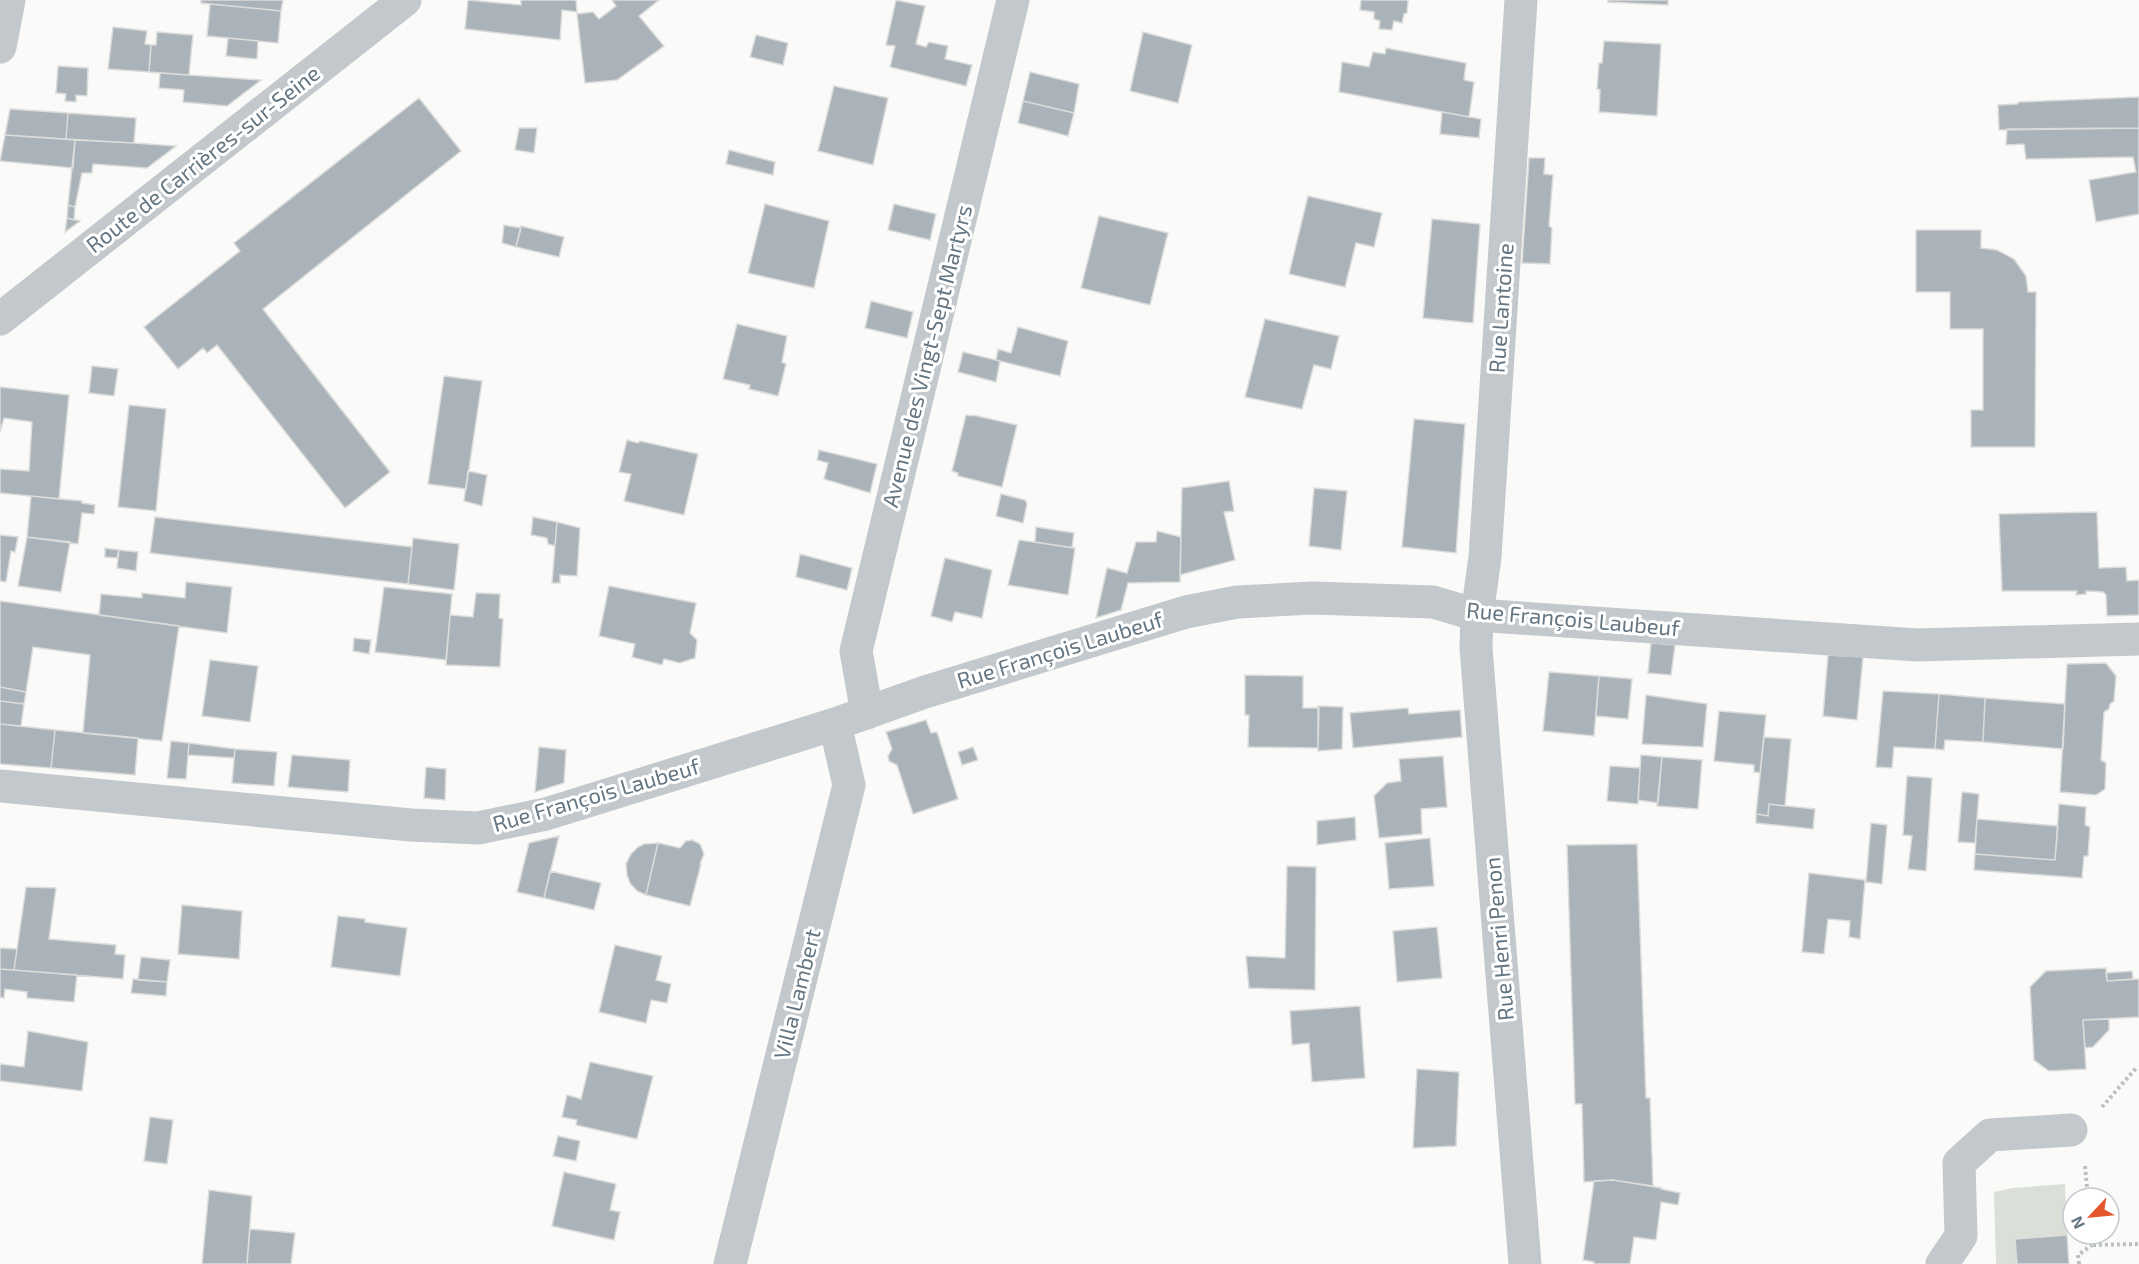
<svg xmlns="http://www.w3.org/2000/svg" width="2139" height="1264" font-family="'Exo 2',sans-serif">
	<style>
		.green { fill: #dadfd7 }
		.building { fill: #aab3b9; stroke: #dcdcda; stroke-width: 1.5 }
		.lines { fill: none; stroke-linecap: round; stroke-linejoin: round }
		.path { stroke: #bbbfc2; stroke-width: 4; stroke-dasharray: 3 3; stroke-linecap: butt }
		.minor { stroke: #c3c8cc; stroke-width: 33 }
		.labels { text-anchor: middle; stroke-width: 6; stroke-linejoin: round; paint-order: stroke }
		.street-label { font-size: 22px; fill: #657683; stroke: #fff }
	</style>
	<rect width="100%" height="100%" fill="#fafaf8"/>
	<!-- green -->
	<path class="green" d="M2065,1184L2067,1235L2016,1239L2017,1264H1996L1994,1192L2013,1188Z"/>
	<!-- building -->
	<path class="building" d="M201,0H283L281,11L201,3Z
		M468,0L521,5V0H576L577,12L562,10L560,40L465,29Z
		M612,0H659L639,16L664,46L617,80L585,83L577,14L593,12L599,19L616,6Z
		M896,0L925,6L916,44L926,47L929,42L948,46L945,59L972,65L966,86L890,67L895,46L886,45Z
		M1361,0H1408L1407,13L1404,14L1402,23L1394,21L1392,30L1379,29L1380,21L1374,19V12L1360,10Z
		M1608,0H1668V5L1608,2Z
		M210,4L281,11L278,43L207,36Z
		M113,27L147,31L145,44L151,45L149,72L108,69Z
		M157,32L193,35L189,75L149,72L151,45H156Z
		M1143,32L1192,45L1178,103L1130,91Z
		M756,35L788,43L783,65L750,57Z
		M228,38L258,41L257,59L226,56Z
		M1604,41L1661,44L1657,116L1599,112L1600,90L1597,89L1599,63H1602Z
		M1386,48L1466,63L1464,80L1474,82L1469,117L1339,92L1342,62L1369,67L1373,52L1385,54Z
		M58,66L88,68L87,96L76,95V102L65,101L66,94L56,93Z
		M1030,72L1079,84L1074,113L1023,101Z
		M160,73L189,75L261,80L227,106L183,102L184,90L159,88Z
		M834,86L888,98L873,165L818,151Z
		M2139,97V128L1999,130L1998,105L2017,104L2019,102Z
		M419,98L461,151L263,309L390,472L345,508L217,345L207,353L203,348L178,369L144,327L240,251L234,243Z
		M1023,101L1074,113L1068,136L1018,123Z
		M10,109L68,113L66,139L5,135Z
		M1442,112L1481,119L1479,138L1440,134Z
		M68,113L136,118L134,143L66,139Z
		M519,128H537L534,153L515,150Z
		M2139,128V214L2096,222L2089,180L2136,172L2133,157L2026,159L2024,144L2006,145L2007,129Z
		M5,135L75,140L73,168L0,161Z
		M75,140L134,143L176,146L147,168L93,164L92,173H82L75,207L68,205Z
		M729,150L775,162L773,175L726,164Z
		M1529,158H1545L1544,174L1553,175L1549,226L1552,228L1550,264L1522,263Z
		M1308,196L1382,213L1374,247L1356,243L1345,287L1289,274Z
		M765,204L829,221L814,288L748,273Z
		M894,204L936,214L930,240L888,230Z
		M68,205L75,207L74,220L67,218Z
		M1099,216L1168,233L1150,305L1081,288Z
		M67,218L80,221L65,232Z
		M1432,219L1480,224L1473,323L1423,318Z
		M504,225L521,228L516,247L502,243Z
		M521,226L564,237L559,257L516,247Z
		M1916,230H1981V248L1997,250L2014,259L2026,276L2028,292H2036L2035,447H1971V410H1983V329H1950V292H1916Z
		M871,301L913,312L907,338L865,328Z
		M1265,319L1339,336L1331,369L1314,365L1302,409L1245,397Z
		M737,324L787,336L782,362L786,364L778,396L749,389L750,385L723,379Z
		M1018,327L1068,341L1060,376L996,360L998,349L1011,353Z
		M963,352L1000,361L996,382L958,372Z
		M92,366L118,369L114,396L89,393Z
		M444,376L482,381L466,489L428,484Z
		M0,387L69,395L59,499L0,493V469L29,471L32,422L4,418L0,432Z
		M129,405L166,409L156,511L118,507Z
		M966,415L972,416L973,415L1017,425L1002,487L958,476V473L952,471Z
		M1414,419L1465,424L1456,553L1402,547Z
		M627,440L638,443L640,441L698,454L684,515L624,501L631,474L619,472Z
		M819,450L877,464L870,493L824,479L828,463L817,460Z
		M468,471L487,475L482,506L464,501Z
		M1229,481L1234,511L1224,512L1235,560L1180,575L1182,488Z
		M1314,488L1347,491L1341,550L1309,546Z
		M1001,494L1025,500L1027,504L1023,523L996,516Z
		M31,496L82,501V503L95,505L94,514L82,513L78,544L27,537Z
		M2097,512L2099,568L2126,567L2127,581L2139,580V615L2107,616L2106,595L2103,592L2086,591V594L2076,595L2077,591H2002L1999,514Z
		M155,517L412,547L408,584L150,553Z
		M533,517L557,522L555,546L548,544L547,538L531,535Z
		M557,522L580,528L577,576L560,575V583H552Z
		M1036,527L1074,533L1072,548L1035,542Z
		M1157,531L1181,537L1180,582L1128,583L1121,610L1096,618L1107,568L1127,573L1136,542H1156Z
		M0,535L18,537L15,552L11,551L6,582L0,581Z
		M27,537L70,542L61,592L18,586Z
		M413,538L459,544L454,590L408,584Z
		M1019,540L1075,548L1068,595L1008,585Z
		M105,548L119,550L117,558L105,557Z
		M119,550L138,552L136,571L117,568Z
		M800,554L852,568L847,590L796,577Z
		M945,558L992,570L982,618L955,612L952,622L931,616Z
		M186,582L232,587L227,633L99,615L101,594L142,598V593L185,598Z
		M609,586L696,603L690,633L697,640L695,658L680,663L664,659L662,665L632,657L635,644L599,636Z
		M384,587L452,594L446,660L375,652Z
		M476,593L500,594L499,618L503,619L500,667L446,665L450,615L473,617Z
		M0,601L179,626L162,741L83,733L90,655L33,647L26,692L0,687Z
		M354,638L371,640L369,654L353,651Z
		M1651,643L1675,645L1671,675L1648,673Z
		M1828,655L1863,657L1857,720L1823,716Z
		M210,660L258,666L250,722L202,716Z
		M2106,663L2116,676L2114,701L2110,704L2109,709L2104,712L2101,760L2106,763L2105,789L2096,795L2060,792L2067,664Z
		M1549,672L1599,676L1594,736L1543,731Z
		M1245,675L1303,676V708H1319L1318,748L1248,747L1249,715H1245Z
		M1599,676L1632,679L1628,719L1596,716Z
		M0,687L26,692L24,704L0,701Z
		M1883,691L1939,694L1935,749L1894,747L1892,768L1876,767Z
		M1939,694L1985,698L1983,742L1945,740L1944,750L1935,749Z
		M1646,695L1707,704L1703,747L1642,744Z
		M1985,698L2065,704L2063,749L1983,742Z
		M0,701L24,704L21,726L0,724Z
		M1318,706L1343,707L1342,749L1318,751Z
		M1408,708L1409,714L1460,710L1462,737L1353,748L1350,713Z
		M1719,711L1766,715L1760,773L1754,772V765L1714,761Z
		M926,720L931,733L937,732L958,799L913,814L897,765L889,761L888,756L892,749L886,732Z
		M0,724L55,730L51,768L0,764Z
		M55,730L138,738L135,775L51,768Z
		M1764,737L1791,739L1785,806L1769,804L1768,816L1756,814Z
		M171,741L189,743L186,779L167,778Z
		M189,743L235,749L234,758L188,755Z
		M539,747L566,750L564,783L535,792Z
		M973,747L978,760L962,765L958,752Z
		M235,749L277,752L274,786L232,783Z
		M292,755L350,760L348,792L288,787Z
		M1641,755L1662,757L1658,803L1638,800Z
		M1443,756L1447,807L1421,809L1422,834L1379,838L1374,796L1387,783L1401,781L1399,759Z
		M1662,757L1702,760L1698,809L1657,806Z
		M1610,766L1640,768L1638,804L1607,801Z
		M426,767L446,769L445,800L424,798Z
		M1907,776L1932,778L1926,871L1908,869L1912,836L1903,835Z
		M1962,792L1979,794L1975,843L1958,842Z
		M1769,804L1815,809L1813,829L1756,823V814L1768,816Z
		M2059,804L2086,807L2085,825L2090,827L2088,856H2084L2082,878L1974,870L1975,854L2055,860Z
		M1355,817L1356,840L1317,845V821Z
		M1977,819L2058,826L2055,860L1975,854Z
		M1871,823L1887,825L1882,884L1866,882Z
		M559,836L544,898L517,892L529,843Z
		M1430,838L1434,886L1389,889L1385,843Z
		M692,840L700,844L704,854L700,864H701L690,906L646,895L658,843L680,848L686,841Z
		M658,843L646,895L637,891L630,883L627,875L626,864L631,854L638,847L644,844Z
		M1637,844L1646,1098H1650L1653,1186L1613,1180L1584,1182L1582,1104H1575L1567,845Z
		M1287,866L1316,867L1315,990L1249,988L1246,956L1285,958Z
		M550,871L601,883L594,910L544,898Z
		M1809,873L1865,880L1860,939L1849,937L1850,921L1828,919L1824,954L1802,952Z
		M26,887L56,888L49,939L116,945L115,954L125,955L123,979L14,970Z
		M182,905L242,911L239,959L178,954Z
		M338,916L365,919V922L407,928L400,976L331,967Z
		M1437,927L1442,978L1397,982L1393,931Z
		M615,945L662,956L656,980L671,984L667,1003L651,1000L646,1023L599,1012Z
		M0,948L17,949L14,970L0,969Z
		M141,957L170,960L167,982L138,980Z
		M2106,968L2107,981L2139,979V1017L2083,1020L2086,1069L2049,1071L2034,1060L2030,987L2046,971Z
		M0,969L77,975L74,1002L27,998V992L5,989L4,998L0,997Z
		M2132,971L2133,979L2107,981L2106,973Z
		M133,979L167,982L166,996L131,993Z
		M1360,1006L1365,1078L1312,1082L1309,1043L1292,1045L1290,1011Z
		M2109,1019V1030L2093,1047L2085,1048L2083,1020Z
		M28,1031L88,1042L82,1091L0,1081V1064L24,1067Z
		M590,1062L653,1076L637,1139L576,1125L577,1120L562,1117L567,1095L581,1099Z
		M1417,1069L1459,1072L1456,1146L1413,1148Z
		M150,1117L173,1120L167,1164L144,1161Z
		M558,1136L580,1141L576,1161L553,1156Z
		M564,1172L616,1184L610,1210L620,1212L614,1240L552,1226Z
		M1613,1180L1661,1188V1189L1680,1193L1678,1205L1661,1202L1656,1240L1634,1237L1630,1264H1594V1262L1583,1260L1594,1181Z
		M209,1190L252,1196L247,1264H202Z
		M250,1229L295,1233L291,1264H247Z
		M2067,1235L2069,1264H2017L2015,1239Z"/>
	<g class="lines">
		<!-- path -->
		<path class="path" d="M2102,1107L2137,1067
			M2085,1166L2088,1198
			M2091,1234L2092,1245L2139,1244
			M2079,1264L2078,1255L2092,1245"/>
		<!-- minor -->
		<path class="minor" d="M1521,0L1485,557L1477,615L1476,648L1525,1264
			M0,47L9,0
			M0,319L405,0
			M867,713L856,651L1013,0
			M0,786L411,825L478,828L546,814L835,724L925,692L1186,612L1237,602L1313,598L1433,602L1477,615L1917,645L2139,639
			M730,1264L849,785L835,724
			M1942,1264L1961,1236L1959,1163L1990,1135L2071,1130"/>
	</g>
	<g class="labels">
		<!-- street labels -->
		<g class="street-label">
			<text transform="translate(203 159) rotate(-38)" y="8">Route de Carrières-sur-Seine</text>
			<text transform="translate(1501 308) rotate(-86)" y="8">Rue Lantoine</text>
			<text transform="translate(927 356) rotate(-76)" y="8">Avenue des Vingt-Sept Martyrs</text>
			<text transform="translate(1573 619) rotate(5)" y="8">Rue François Laubeuf</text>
			<text transform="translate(1060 650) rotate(-17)" y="8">Rue François Laubeuf</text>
			<text transform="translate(596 795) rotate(-16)" y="8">Rue François Laubeuf</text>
			<text transform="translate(1499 939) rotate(-95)" y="8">Rue Henri Penon</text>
			<text transform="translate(797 994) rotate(-76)" y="8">Villa Lambert</text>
		</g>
	</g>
	<!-- north arrow -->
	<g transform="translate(2091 1216) rotate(244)"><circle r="28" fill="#ffffff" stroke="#c1c8cd" stroke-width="1.5"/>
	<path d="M0-4.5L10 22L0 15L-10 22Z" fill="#e4572e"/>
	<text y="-9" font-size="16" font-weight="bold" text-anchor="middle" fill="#657683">N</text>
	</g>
</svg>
